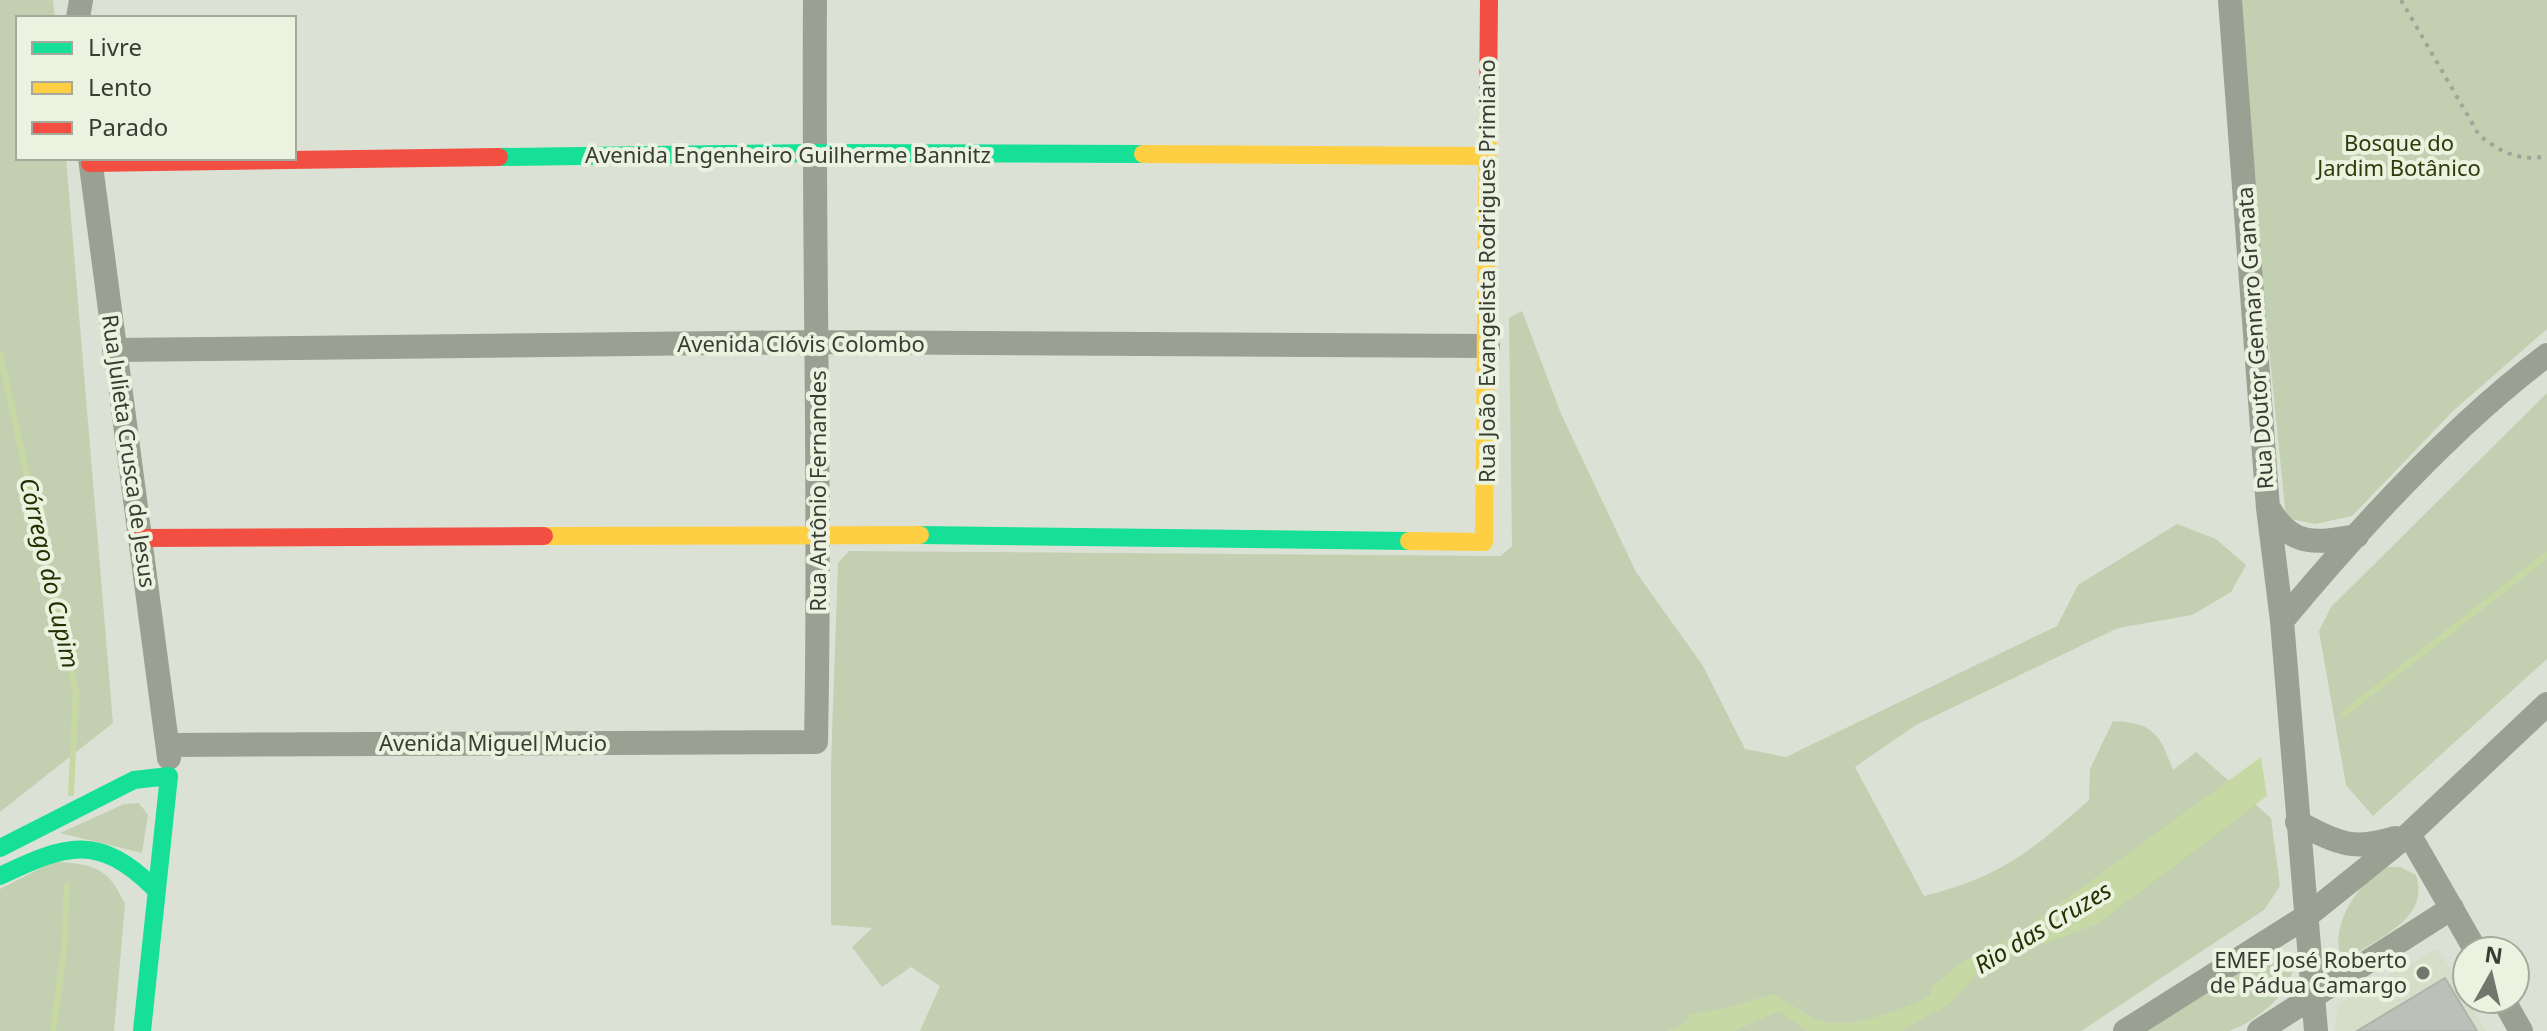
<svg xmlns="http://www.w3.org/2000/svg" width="2547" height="1031" font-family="'Noto Sans',sans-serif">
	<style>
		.built { fill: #d6deca }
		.green { fill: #c3cfb1 }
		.water { fill: #c6d9a5 }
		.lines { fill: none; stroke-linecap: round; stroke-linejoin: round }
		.stream { stroke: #c6d9a5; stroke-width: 6 }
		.building { fill: #bdc0b8; stroke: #afb3ab; stroke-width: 2 }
		.path { stroke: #a0a599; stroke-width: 4; stroke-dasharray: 4 6; stroke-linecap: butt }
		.street { stroke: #9ba192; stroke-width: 24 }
		.fast { stroke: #16e098; stroke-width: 18 }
		.slow { stroke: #ffcf43; stroke-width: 18 }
		.jam { stroke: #f24e42; stroke-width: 18 }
		.poi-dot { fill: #72766d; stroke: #ebf2df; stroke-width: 3 }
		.labels { text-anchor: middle; stroke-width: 8; stroke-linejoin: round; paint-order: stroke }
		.park-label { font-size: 22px; fill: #2e3c0a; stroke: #ebf2df }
		.street-label { font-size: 22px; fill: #393c34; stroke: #ebf2df }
		.poi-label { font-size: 22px; fill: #393c34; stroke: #ebf2df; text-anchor: end }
		.water-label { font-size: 24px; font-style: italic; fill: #223000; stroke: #ebf2df }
	</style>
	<rect width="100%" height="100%" fill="#dce1d6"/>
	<!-- built -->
	<path class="built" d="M2438,948L2486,1031H2335L2338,1004Z"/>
	<!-- green -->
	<path class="green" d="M0,0H53L55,18H18V158H66L113,723L0,812Z
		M2234,0H2547V329L2453,411L2352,516L2315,524L2286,518Z
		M1522,311L1562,416L1636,572L1703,666L1745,749L1786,757L2057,626L2078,585L2177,524L2216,539L2246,565L2231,592L2192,615L2118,628L1916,725L1855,767L1924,896C2001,877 2031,851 2089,800L2090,769L2113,721C2154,723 2159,733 2173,770L2196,752L2271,818L2280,886L2264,910L2081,1031H920L940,986L911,967L882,987L852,947L872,928L831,925V764L838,563L849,551L1501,556L1512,546L1509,318Z
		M2547,393V659L2373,816L2346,785L2319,631L2331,607Z
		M139,803L148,815L142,853L60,833L124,804Z
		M55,861C94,866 107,865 125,904L114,1031H0V889Z
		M2385,867H2400L2416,875C2430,917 2383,935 2354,955L2339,951C2334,919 2359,883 2385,867Z
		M2273,952L2291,962C2301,987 2251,1025 2229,1031C2208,1031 2169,1031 2147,1031Z"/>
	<!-- water -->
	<path class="water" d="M2261,757L2267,796L2097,924L1984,966L1949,1004L1901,1031H1807L1779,1011L1734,1031H1668L1687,1022L1690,1014L1726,1008L1774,994C1788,1002 1802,1013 1817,1020C1852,1031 1899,1010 1931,996V988L1963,962L2015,936Z"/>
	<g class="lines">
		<!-- stream -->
		<path class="stream" d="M0,355L76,692L71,793
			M2345,713L2547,555
			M53,1031L64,951L67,886"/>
	</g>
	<!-- building -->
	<path class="building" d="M2445,978L2477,1031H2357Z"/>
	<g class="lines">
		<!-- path -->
		<path class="path" d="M2401,0L2479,135C2500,152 2520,162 2547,156"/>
		<!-- street -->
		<path class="street" d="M2230,0L2268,508L2282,621L2316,1031
			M78,18L81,0
			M90,158L169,758
			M114,350L817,342L1488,346
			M2270,510C2292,548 2318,543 2357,536
			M2282,621C2357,531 2453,425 2547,355
			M169,745L816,742C821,495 813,247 815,0
			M2297,822C2336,842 2352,852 2395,838
			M2409,834L2476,951
			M2503,999L2521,1031
			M2125,1031L2307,916L2409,834L2547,704
			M2259,1031L2452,908"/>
		<!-- fast -->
		<path class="fast" d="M499,157L813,153L1143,154
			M920,535L1409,541
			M0,848L134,780L169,776L142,1031
			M0,876C66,844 99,833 155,889"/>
		<!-- slow -->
		<path class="slow" d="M1143,154L1487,156
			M544,536L920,535
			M1409,541L1484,542L1488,105"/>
		<!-- jam -->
		<path class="jam" d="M1488,105L1489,0
			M90,163L499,157
			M141,538L544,536"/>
	</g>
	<!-- markers -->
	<circle class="poi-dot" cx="2423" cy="973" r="8"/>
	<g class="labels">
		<!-- park labels -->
		<g class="park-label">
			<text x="2399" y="151">Bosque do<tspan x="2399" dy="25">Jardim Botânico</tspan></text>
		</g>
		<!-- street labels -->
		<g class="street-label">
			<text x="788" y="163">Avenida Engenheiro Guilherme Bannitz</text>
			<text transform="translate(1487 271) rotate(-90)" y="8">Rua João Evangelista Rodrigues Primiano</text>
			<text transform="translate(2255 338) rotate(-94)" y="8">Rua Doutor Gennaro Granata</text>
			<text x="801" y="352">Avenida Clóvis Colombo</text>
			<text transform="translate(129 451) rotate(82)" y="8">Rua Julieta Crusca de Jesus</text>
			<text transform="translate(818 491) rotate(-90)" y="8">Rua Antônio Fernandes</text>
			<text x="493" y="751">Avenida Miguel Mucio</text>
		</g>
		<!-- poi labels -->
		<g class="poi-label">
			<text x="2407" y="968">EMEF José Roberto<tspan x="2407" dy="25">de Pádua Camargo</tspan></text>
		</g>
		<!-- water labels -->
		<g class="water-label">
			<text transform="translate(49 573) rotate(77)" y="8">Córrego do Cupim</text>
			<text transform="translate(2043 928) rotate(-31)" y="8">Rio das Cruzes</text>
		</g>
	</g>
	<!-- legend -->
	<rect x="16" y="16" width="280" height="144" fill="#ebf2df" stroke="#a4a99b" stroke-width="2"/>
	<rect x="32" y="42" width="40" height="12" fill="#16e098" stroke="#a4a99b" stroke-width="2"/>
	<text x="88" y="56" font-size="24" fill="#393c34">Livre</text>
	<rect x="32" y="82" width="40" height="12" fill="#ffcf43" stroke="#a4a99b" stroke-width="2"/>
	<text x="88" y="96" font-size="24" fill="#393c34">Lento</text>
	<rect x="32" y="122" width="40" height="12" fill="#f24e42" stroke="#a4a99b" stroke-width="2"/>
	<text x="88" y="136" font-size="24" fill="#393c34">Parado</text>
	<!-- north arrow -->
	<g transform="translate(2491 975) rotate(8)"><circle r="38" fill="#ebf2df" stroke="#a4a99b" stroke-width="2"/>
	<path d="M0-6L14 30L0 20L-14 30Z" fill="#72766d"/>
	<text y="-12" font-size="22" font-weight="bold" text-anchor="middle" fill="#393c34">N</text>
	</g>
</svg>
